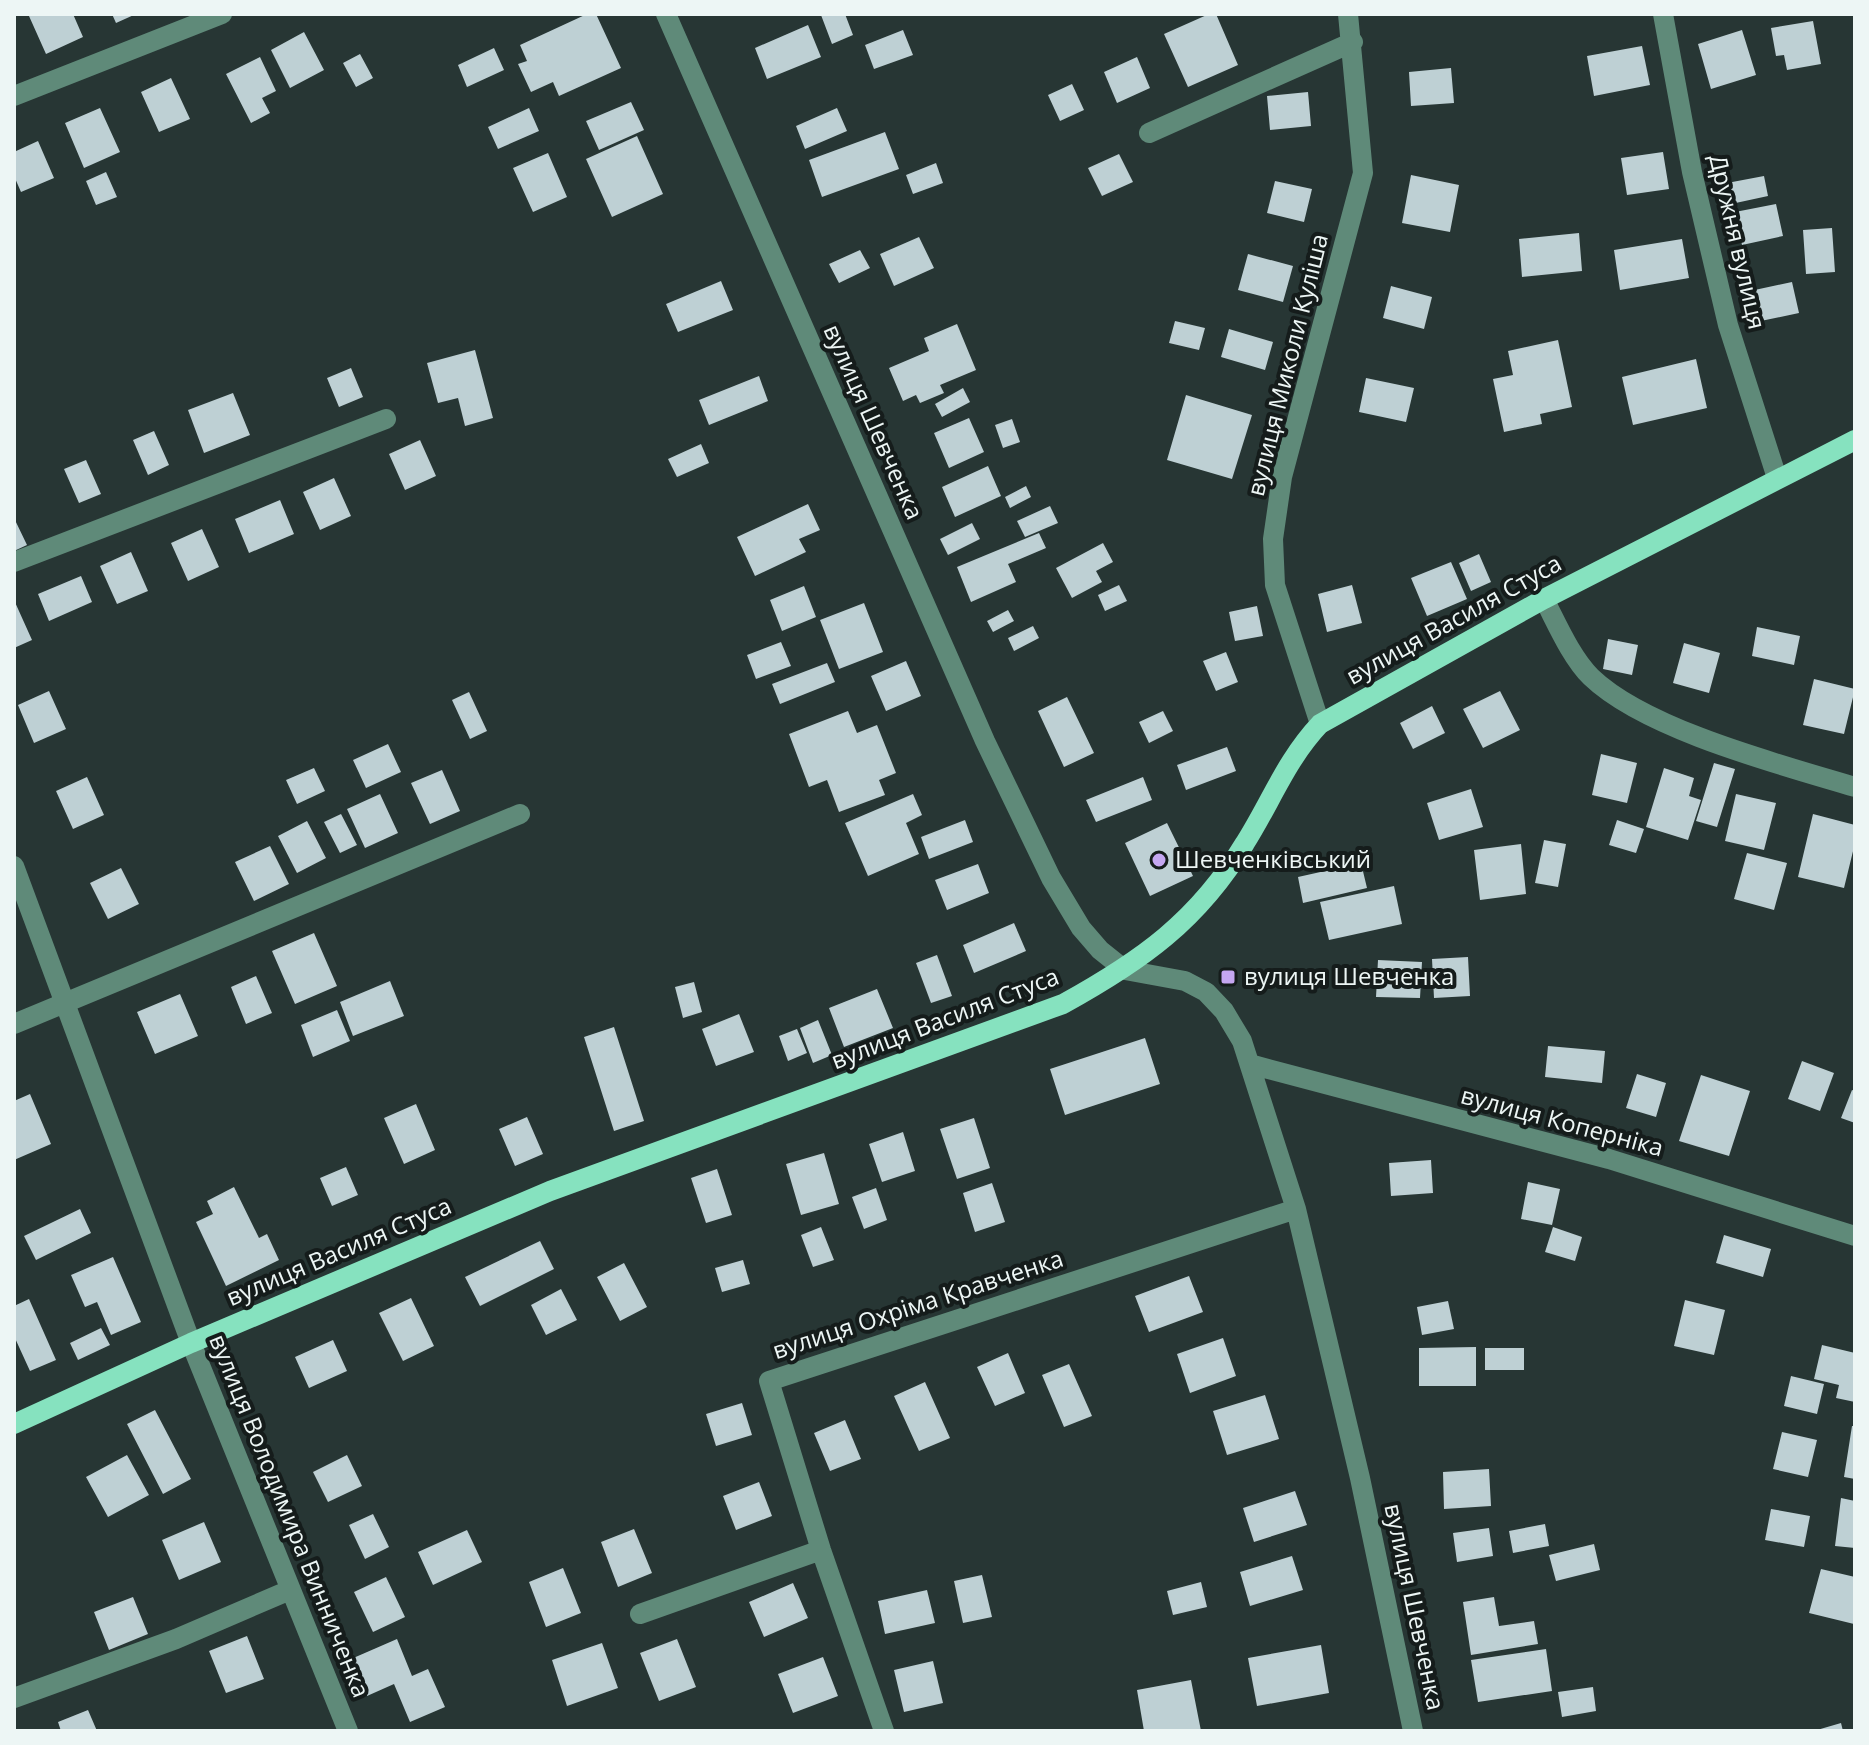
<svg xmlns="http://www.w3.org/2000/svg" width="1869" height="1745" font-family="'Open Sans',sans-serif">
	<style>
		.building { fill: #bed0d4 }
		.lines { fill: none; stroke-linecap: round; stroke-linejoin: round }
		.minor { stroke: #5f8a79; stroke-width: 20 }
		.major { stroke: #86e2bf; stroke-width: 20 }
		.poi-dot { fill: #c5a7f1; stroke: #151c1b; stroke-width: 3 }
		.labels { text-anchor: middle; stroke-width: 8; stroke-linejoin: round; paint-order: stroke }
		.street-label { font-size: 24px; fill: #edf6f5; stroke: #151c1b }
		.poi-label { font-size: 24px; fill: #edf6f5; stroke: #151c1b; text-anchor: start }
	</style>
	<rect width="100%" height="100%" fill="#273634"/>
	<!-- building -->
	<path class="building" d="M33,14H73L83,37L46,54L29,16Z
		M112,14H136L116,23Z
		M587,14H596L621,68L559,96L553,82L531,92L518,64L527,61L520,45Z
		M845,14L853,35L832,44L821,15Z
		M1209,14H1216L1238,65L1188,87L1164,34Z
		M1813,21L1821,64L1787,70L1784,55L1776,56L1771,28Z
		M808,25L821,57L767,79L755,48Z
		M903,30L913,55L874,69L865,45Z
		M1742,30L1756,75L1711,89L1698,44Z
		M304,32L324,70L290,88L271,50Z
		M1642,46L1650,85L1594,96L1587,56Z
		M494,48L504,70L467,87L458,65Z
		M360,54L373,78L356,87L343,63Z
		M260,57L276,91L262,98L270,113L251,123L226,74Z
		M1137,57L1150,88L1117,103L1104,72Z
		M1451,68L1454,103L1411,106L1409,72Z
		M171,78L190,119L159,132L141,92Z
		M1072,84L1084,110L1060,121L1048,95Z
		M1308,92L1311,126L1270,130L1267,96Z
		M631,102L644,130L599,150L586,121Z
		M100,108L120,152L84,168L65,123Z
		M529,108L539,131L498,149L488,127Z
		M837,108L847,131L805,149L796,126Z
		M885,132L899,169L822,197L809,160Z
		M637,136L663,194L612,217L586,159Z
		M38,141L54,178L21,192L14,176V152Z
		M1663,152L1669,189L1627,195L1621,158Z
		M548,153L567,197L533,212L513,168Z
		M1119,154L1133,182L1102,196L1088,168Z
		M936,163L943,183L913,194L906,175Z
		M106,172L117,197L96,205L86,181Z
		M1411,175L1459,185L1450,232L1402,223Z
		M1764,176L1768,196L1731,204L1727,183Z
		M1275,181L1312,189L1304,222L1267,213Z
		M1776,204L1783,236L1742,245L1735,212Z
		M1832,228L1835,272L1806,274L1803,230Z
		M1579,233L1582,271L1522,277L1519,239Z
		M919,237L934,268L894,286L880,254Z
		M1682,239L1689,278L1620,290L1614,250Z
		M860,250L870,268L839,283L829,264Z
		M1248,254L1293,266L1283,302L1238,290Z
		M721,281L733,310L678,332L666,304Z
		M1792,282L1799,313L1756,322L1750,291Z
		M1391,286L1432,297L1424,329L1383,318Z
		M1175,321L1205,328L1199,350L1169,343Z
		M957,324L976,370L940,385L944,393L920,403L916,395L903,401L889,368L929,351L924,338Z
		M1229,329L1273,342L1265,370L1221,357Z
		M1558,340L1572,407L1540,414L1542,424L1504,432L1493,379L1513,375L1508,351Z
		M475,350L493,418L465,426L458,398L438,403L427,363Z
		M1696,359L1707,408L1633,425L1622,377Z
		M351,368L363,397L339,407L327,378Z
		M759,376L768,401L709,425L699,400Z
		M1366,378L1414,388L1406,422L1359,412Z
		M963,388L970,402L942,417L935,404Z
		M233,393L250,435L204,453L188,410Z
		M1186,395L1252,415L1232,479L1167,460Z
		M969,418L984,452L949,468L934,433Z
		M1012,419L1020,442L1003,448L995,425Z
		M154,431L169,465L148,475L133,440Z
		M420,440L436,476L405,490L389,454Z
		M701,444L709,463L677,477L668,459Z
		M86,460L101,494L79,503L64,469Z
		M988,466L1001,496L955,517L942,487Z
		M334,478L351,516L320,530L303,492Z
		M1026,486L1031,497L1010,508L1005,497Z
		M280,500L294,534L249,553L235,519Z
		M808,504L820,530L799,539L806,552L755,576L737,537Z
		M1050,506L1058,523L1025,537L1017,521Z
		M14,518L27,545L14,551Z
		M972,523L980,539L948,555L940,539Z
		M202,529L219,567L188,581L171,543Z
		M1039,533L1046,548L1008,564L1016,582L971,602L957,567Z
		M1103,543L1113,562L1096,571L1102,582L1072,598L1056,568Z
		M131,552L148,591L117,604L100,566Z
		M1479,554L1491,582L1471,591L1459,563Z
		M1451,562L1467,599L1427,616L1411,578Z
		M81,576L92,602L49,621L38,594Z
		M1119,585L1127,601L1105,611L1098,595Z
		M1352,585L1362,623L1327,632L1318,594Z
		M804,586L816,617L782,631L770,600Z
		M14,600L32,640L14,648Z
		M864,603L883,652L839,669L820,620Z
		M1257,606L1263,636L1235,641L1229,612Z
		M1008,610L1014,621L993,632L987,621Z
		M1033,626L1039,638L1014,651L1008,638Z
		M1757,627L1800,636L1794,665L1752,656Z
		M1608,639L1638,645L1632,675L1603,669Z
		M781,642L791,666L756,679L747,655Z
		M1684,643L1720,653L1709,693L1673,683Z
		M1226,652L1238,682L1216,691L1203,661Z
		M906,661L921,696L886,711L871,676Z
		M827,663L835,682L780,704L772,684Z
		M1814,679L1855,689L1844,734L1803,725Z
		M49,691L66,729L34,743L18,705Z
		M1500,691L1520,730L1483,748L1463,709Z
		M469,692L487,731L470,739L452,700Z
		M1067,697L1094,753L1064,767L1038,711Z
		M1432,706L1445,733L1413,749L1400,723Z
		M848,711L857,733L877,725L896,773L879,780L885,795L839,812L827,780L809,787L789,734Z
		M1163,711L1173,731L1149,743L1139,722Z
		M388,744L401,772L366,788L353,760Z
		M1227,747L1236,771L1186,790L1177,765Z
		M1601,754L1637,763L1627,803L1592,795Z
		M1714,763L1735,769L1717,827L1696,821Z
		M314,768L325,791L297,804L286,780Z
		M1664,768L1694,778L1689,796L1701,800L1688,840L1646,827Z
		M442,770L460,811L430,824L411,783Z
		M87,777L104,815L73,829L56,791Z
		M1143,777L1152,800L1096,822L1086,800Z
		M1471,789L1483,827L1439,840L1427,803Z
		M380,794L398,833L365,848L347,809Z
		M913,794L922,815L906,823L919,854L868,876L845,823Z
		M1736,794L1776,803L1764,850L1725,841Z
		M341,814L357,845L340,853L324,822Z
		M1813,814L1855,825V843L1844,888L1798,877Z
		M965,820L973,842L929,859L921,837Z
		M1617,820L1644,829L1636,853L1609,845Z
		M307,821L326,858L297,873L278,836Z
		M1167,823L1193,876L1150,896L1125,843Z
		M1544,840L1566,844L1558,887L1535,883Z
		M1521,844L1526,894L1480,900L1474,850Z
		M270,846L289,884L254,901L235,862Z
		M1747,853L1787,863L1774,910L1734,899Z
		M1361,863L1367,888L1303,903L1298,877Z
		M978,864L989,893L947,910L935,880Z
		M121,868L139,904L108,919L90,883Z
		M1394,886L1402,924L1329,940L1320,902Z
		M1014,923L1026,951L974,973L963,945Z
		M314,933L337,986L295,1004L272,951Z
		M937,955L952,996L931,1003L916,963Z
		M1468,957L1470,996L1434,998L1432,959Z
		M1378,960L1422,962L1420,998L1376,997Z
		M256,976L272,1013L246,1024L231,987Z
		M390,981L404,1016L353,1036L340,1002Z
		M694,982L702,1012L683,1018L675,987Z
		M877,989L893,1028L844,1047L829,1008Z
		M180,994L198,1036L155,1054L137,1012Z
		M337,1010L350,1041L313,1057L301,1025Z
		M739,1014L754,1052L716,1066L702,1029Z
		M818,1020L832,1055L813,1063L800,1028Z
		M614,1027L644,1121L614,1131L584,1037Z
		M797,1029L807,1053L788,1061L779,1036Z
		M1145,1038L1160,1084L1065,1115L1050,1069Z
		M1548,1046L1605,1051L1602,1083L1545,1077Z
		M1802,1061L1834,1073L1820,1111L1788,1099Z
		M1637,1074L1666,1083L1656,1117L1626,1108Z
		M1701,1075L1750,1091L1729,1156L1679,1141Z
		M1852,1090L1855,1091V1123L1841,1118Z
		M30,1094L51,1144L14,1160V1101Z
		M416,1104L435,1150L404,1164L384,1118Z
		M527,1117L543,1154L515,1166L499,1129Z
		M974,1118L990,1168L957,1179L940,1129Z
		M903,1132L915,1171L882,1182L869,1144Z
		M824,1153L839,1204L801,1215L786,1164Z
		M1431,1160L1433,1193L1391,1196L1389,1163Z
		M346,1167L358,1195L332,1206L320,1178Z
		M717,1169L732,1215L706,1223L691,1178Z
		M1528,1182L1560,1189L1552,1225L1521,1219Z
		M992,1183L1005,1222L975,1232L963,1193Z
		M234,1187L259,1238L267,1234L279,1260L226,1286L196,1222L213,1214L207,1201Z
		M876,1188L887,1220L864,1229L852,1197Z
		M80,1209L91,1233L36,1260L24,1236Z
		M821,1227L834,1260L813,1267L801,1235Z
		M1553,1227L1582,1237L1575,1261L1545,1252Z
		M1724,1235L1771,1249L1763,1277L1716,1263Z
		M540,1241L554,1269L480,1306L465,1277Z
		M113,1257L141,1322L111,1335L97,1302L85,1307L71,1275Z
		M743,1260L750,1284L722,1292L715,1268Z
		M624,1263L647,1307L620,1321L597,1277Z
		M1189,1276L1203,1312L1149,1332L1135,1296Z
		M561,1289L577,1320L546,1335L531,1305Z
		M411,1298L434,1346L403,1361L379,1313Z
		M29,1299L56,1360L30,1371L14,1336V1306Z
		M1685,1300L1725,1310L1714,1355L1674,1346Z
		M1448,1301L1454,1329L1422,1335L1417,1307Z
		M101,1328L110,1345L78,1360L70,1343Z
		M1223,1338L1236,1376L1190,1393L1177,1354Z
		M333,1340L347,1371L309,1388L295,1357Z
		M1822,1345L1855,1353V1402L1836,1398L1839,1385L1814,1379Z
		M1476,1347V1386H1419V1348Z
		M1485,1348H1524V1370H1485Z
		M1008,1353L1025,1393L995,1406L977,1367Z
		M1069,1364L1092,1416L1064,1427L1042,1375Z
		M1791,1376L1824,1384L1817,1414L1784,1406Z
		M925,1382L950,1438L919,1451L894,1396Z
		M1265,1395L1279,1439L1227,1455L1213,1411Z
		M742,1403L752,1435L716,1446L706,1414Z
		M155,1410L191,1479L163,1494L127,1424Z
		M845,1420L861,1459L830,1471L814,1433Z
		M1852,1426H1855V1479L1844,1477Z
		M1782,1432L1817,1440L1808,1477L1773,1469Z
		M127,1455L149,1495L108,1517L86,1477Z
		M347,1455L362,1486L328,1502L313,1472Z
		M1489,1469L1491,1506L1444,1509L1443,1472Z
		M759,1482L772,1516L736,1530L723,1496Z
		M1295,1491L1307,1525L1254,1542L1243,1508Z
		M1841,1498L1855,1501V1548L1835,1546Z
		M1771,1509L1810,1516L1804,1547L1765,1540Z
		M373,1514L389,1547L365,1559L349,1525Z
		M204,1522L221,1562L179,1580L162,1540Z
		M1545,1524L1549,1546L1513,1553L1509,1531Z
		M1489,1528L1493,1556L1457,1562L1453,1533Z
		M634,1529L652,1573L618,1587L601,1542Z
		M467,1530L482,1562L433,1585L418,1552Z
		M1594,1544L1600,1570L1556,1581L1549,1555Z
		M1292,1556L1303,1590L1250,1606L1240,1572Z
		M563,1568L581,1613L546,1627L529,1582Z
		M1821,1569L1855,1577L1854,1624L1809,1613Z
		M982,1575L992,1617L963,1623L954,1581Z
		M386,1577L405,1617L373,1632L354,1592Z
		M1201,1582L1207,1607L1173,1615L1167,1591Z
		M793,1583L808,1618L764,1637L749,1602Z
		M927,1590L935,1623L885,1634L878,1601Z
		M133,1597L148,1634L109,1650L94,1612Z
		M1494,1597L1499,1626L1534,1621L1538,1644L1471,1655L1463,1602Z
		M247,1636L264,1679L226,1693L209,1651Z
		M397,1639L412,1676L428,1669L445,1707L410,1722L394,1684L367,1696L351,1659Z
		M677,1639L696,1687L659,1701L640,1653Z
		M602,1643L618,1688L567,1706L552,1660Z
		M1321,1645L1329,1693L1257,1706L1248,1658Z
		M1546,1649L1552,1691L1478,1702L1471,1660Z
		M823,1657L838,1696L793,1713L778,1674Z
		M933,1661L943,1703L904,1712L894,1670Z
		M1191,1680L1201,1731H1144L1137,1690Z
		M1593,1687L1596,1711L1562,1717L1558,1692Z
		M88,1710L97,1731H61L58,1722Z
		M1841,1723L1843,1731H1817V1730Z"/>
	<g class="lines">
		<!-- minor -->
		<path class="minor" d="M666,14L985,741L1051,878L1081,928L1100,950L1125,970L1185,981L1206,992L1224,1011L1242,1041L1296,1209L1360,1478L1413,1731
			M1663,14L1692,172L1728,325L1777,478
			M14,96L222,14
			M1149,133L1353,42
			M14,562L386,419
			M1544,599C1557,624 1571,657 1591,677C1646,730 1782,765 1855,787
			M1320,724L1275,585L1273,539L1282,477L1363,173L1348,14
			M14,866L191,1343L348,1731
			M14,1024L520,814
			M1253,1065L1609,1159L1855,1236
			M640,1614L821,1550
			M14,1698L176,1639L290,1590
			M884,1731L821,1550L769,1381L1296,1209"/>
		<!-- major -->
		<path class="major" d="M14,1424L191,1343L550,1191L1063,1004C1141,961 1198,921 1245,843C1271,802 1286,760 1320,724L1544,599L1855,440"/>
	</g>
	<!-- markers -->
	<g class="poi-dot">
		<circle cx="1159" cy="860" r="8"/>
		<rect x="1220" y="969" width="16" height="16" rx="4"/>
	</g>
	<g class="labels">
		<!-- street labels -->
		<g class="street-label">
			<text transform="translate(1737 242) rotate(77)" y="8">Дружня вулиця</text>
			<text transform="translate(1288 365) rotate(-76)" y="8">вулиця Миколи Куліша</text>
			<text transform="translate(873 422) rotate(66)" y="8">вулиця Шевченка</text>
			<text transform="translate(1454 620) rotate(-29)" y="8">вулиця Василя Стуса</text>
			<text transform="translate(945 1019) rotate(-21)" y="8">вулиця Василя Стуса</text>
			<text transform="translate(1562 1122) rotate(15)" y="8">вулиця Коперніка</text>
			<text transform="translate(339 1252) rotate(-23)" y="8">вулиця Василя Стуса</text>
			<text transform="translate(918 1305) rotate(-18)" y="8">вулиця Охріма Кравченка</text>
			<text transform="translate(289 1516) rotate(68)" y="8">вулиця Володимира Винниченка</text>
			<text transform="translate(1414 1607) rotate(78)" y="8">вулиця Шевченка</text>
		</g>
		<!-- poi labels -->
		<g class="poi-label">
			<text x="1175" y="868">Шевченківський</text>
			<text x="1244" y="985">вулиця Шевченка</text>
		</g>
	</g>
	<!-- border -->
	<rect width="1869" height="1745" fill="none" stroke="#edf6f5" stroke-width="32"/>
</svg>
